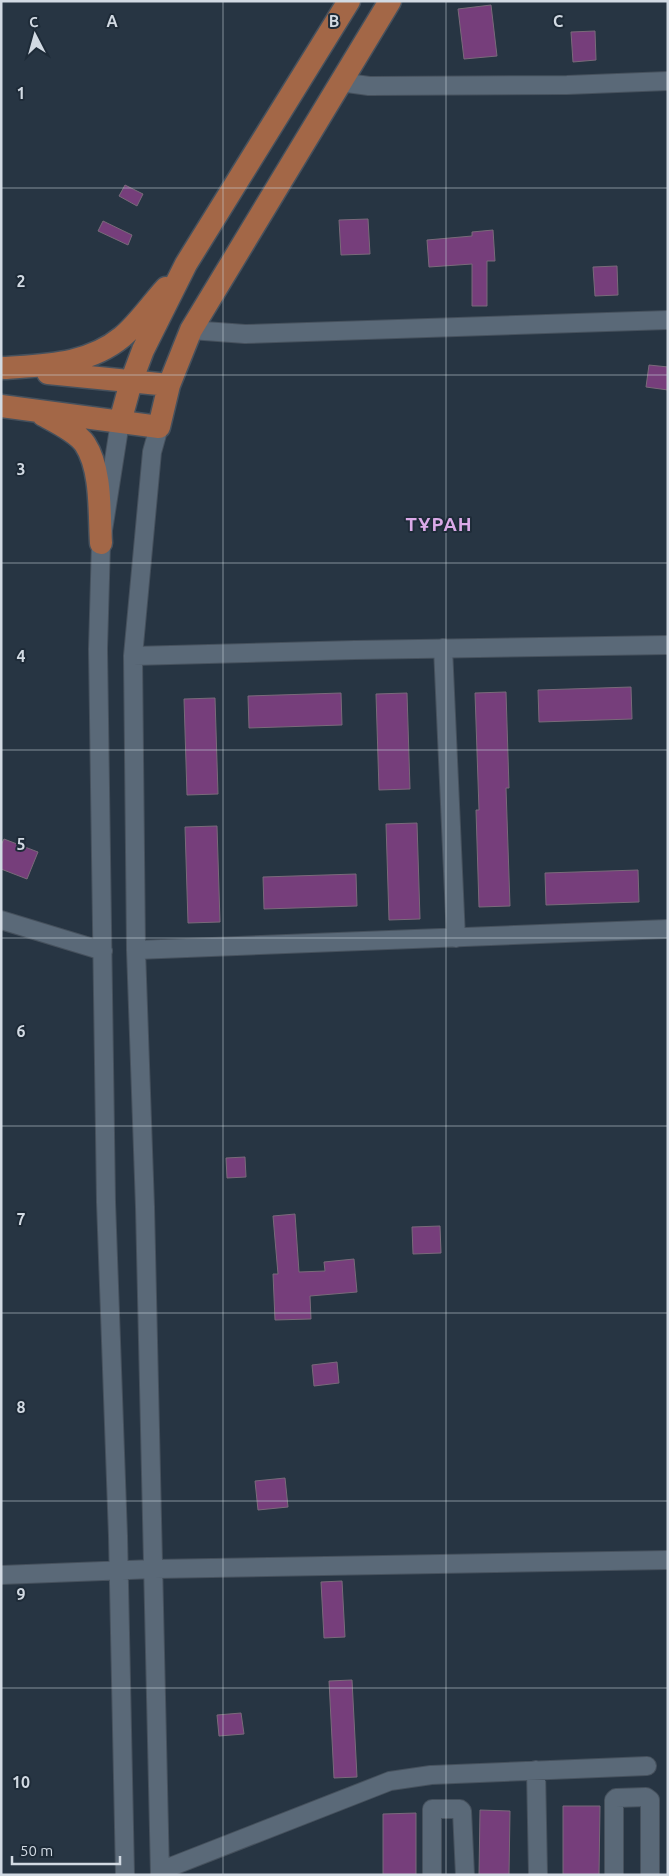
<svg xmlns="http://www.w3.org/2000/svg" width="669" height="1876" font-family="Ubuntu,sans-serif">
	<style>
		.building { fill: #763e7b; stroke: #796a7a }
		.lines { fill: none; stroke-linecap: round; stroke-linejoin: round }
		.minor-casing { stroke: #46515d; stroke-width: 20 }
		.major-casing { stroke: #46515d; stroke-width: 25 }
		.minor { stroke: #5a6978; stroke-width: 18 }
		.major { stroke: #a36747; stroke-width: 22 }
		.grid { fill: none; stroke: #d2dae3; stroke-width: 1; stroke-opacity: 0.55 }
		.labels { text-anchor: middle; stroke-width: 4; stroke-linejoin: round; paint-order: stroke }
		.district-label { font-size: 19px; font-weight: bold; letter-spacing: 1px; fill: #dbaae8; stroke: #1e2b38 }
		.grid-label { font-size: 16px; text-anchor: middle; font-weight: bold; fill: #d2dae3; stroke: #1e2b38; stroke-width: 4; stroke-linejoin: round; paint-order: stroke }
	</style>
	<rect width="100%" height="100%" fill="#273543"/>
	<!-- building -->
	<path class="building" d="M491,5L497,56L464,59L458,9Z
		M595,31L596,60L573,62L571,32Z
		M125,185L143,194L137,206L119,196Z
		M368,219L370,254L341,255L339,220Z
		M103,221L132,235L128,245L98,231Z
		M493,230L495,261H487V306H472V264L429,267L427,240L472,236V232Z
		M617,266L618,295L595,296L593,267Z
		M649,365L668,367V390L646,387Z
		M631,687L632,719L539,722L538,690Z
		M506,692L509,788H506L510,906L479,907L476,810H479L475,693Z
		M341,693L342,725L249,728L248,696Z
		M407,693L410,789L379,790L376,694Z
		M215,698L218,794L187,795L184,699Z
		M417,823L420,919L389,920L386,824Z
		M217,826L220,922L188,923L185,827Z
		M4,839L38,852L27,879L1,869V845Z
		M638,870L639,902L546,905L545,873Z
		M356,874L357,906L264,909L263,877Z
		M245,1157L246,1177L227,1178L226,1158Z
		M295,1214L299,1272L325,1271L324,1262L354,1259L357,1292L310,1296L311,1319L275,1320L273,1274H278L273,1216Z
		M440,1226L441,1253L413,1254L412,1227Z
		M337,1362L339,1383L314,1386L312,1365Z
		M285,1478L288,1507L258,1510L255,1481Z
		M342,1581L345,1637L324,1638L321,1582Z
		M352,1680L357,1777L334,1778L329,1681Z
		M241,1713L244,1734L219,1736L217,1715Z
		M563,1806H600L599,1875H563Z
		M480,1810L510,1811L509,1875H479Z
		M416,1813V1875H383V1814Z"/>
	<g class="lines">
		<defs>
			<path id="minor" d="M340,82L369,86L567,85L668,81
				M191,330L245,334L668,320
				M120,422L101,543L98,649L106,1202L118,1536L125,1875
				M159,427L152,452L133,656L136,950L145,1207L160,1875
				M443,648L456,938
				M133,656L355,650L668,645
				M1,920L103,951
				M136,950L668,929
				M1,1575L154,1569L668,1560
				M536,1770L538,1875
				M160,1871L390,1781L431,1775L647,1766
				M432,1875V1809H460L462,1811L465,1875
				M614,1875V1800L616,1798L646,1797L650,1800V1875"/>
			<path id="major" d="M4,368C46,365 88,365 122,337C137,325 153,302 166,288
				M48,373L169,385
				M1,406L159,427L169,385L191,330L390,1
				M43,415C56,422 77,432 85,444C102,470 99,513 101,543
				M120,422L131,382L143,350L186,264L349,1"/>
		</defs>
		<!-- minor casing -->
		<use href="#minor" class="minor-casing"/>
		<!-- major casing -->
		<use href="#major" class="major-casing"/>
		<!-- minor -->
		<use href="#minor" class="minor"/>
		<!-- major -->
		<use href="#major" class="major"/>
	</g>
	<!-- grid -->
	<path class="grid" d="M223,1V1875M446,1V1875M1,188H668M1,375H668M1,563H668M1,750H668M1,938H668M1,1126H668M1,1313H668M1,1501H668M1,1688H668"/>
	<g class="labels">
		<!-- district labels -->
		<g class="district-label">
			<text x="439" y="531">ТҰРАН</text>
		</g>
	</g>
	<g class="grid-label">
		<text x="112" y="27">A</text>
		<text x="334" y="27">B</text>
		<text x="558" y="27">C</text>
		<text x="21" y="99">1</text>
		<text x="21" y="287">2</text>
		<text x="21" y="475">3</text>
		<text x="21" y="662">4</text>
		<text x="21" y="850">5</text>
		<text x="21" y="1037">6</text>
		<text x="21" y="1225">7</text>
		<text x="21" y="1413">8</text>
		<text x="21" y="1600">9</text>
		<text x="21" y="1788">10</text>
	</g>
	<!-- border -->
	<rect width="669" height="1876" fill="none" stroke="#d2dae3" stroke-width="5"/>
	<!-- north arrow -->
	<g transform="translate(35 35) rotate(354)" stroke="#1e2b38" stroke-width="4" paint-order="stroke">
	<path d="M0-4L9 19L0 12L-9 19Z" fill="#d2dae3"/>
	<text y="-8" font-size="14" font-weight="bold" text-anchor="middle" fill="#d2dae3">С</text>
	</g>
	<!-- scale -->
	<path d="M12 1856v8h108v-8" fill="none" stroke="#d2dae3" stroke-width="2.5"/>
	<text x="20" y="1856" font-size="15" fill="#d2dae3" stroke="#1e2b38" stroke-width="4" paint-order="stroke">50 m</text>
</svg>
